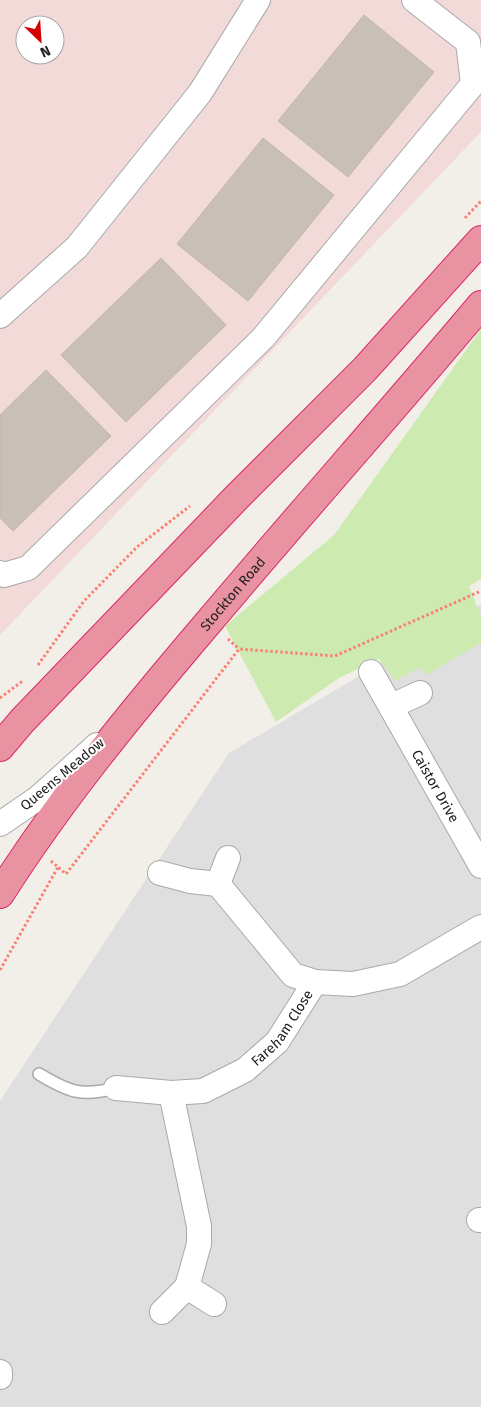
<svg xmlns="http://www.w3.org/2000/svg" width="481" height="1407" font-family="'Fira Sans',sans-serif">
	<style>
		.residential { fill: #e0dfdf }
		.commercial { fill: #f2dad9; fill-rule: evenodd }
		.grass { fill: #cdebb0 }
		.building { fill: #c7bfb8; stroke: #c4b6ab }
		.lines { fill: none; stroke-linecap: round; stroke-linejoin: round }
		.lane-casing { stroke: #a9a9a9; stroke-width: 14 }
		.street-casing { stroke: #a9a9a9; stroke-width: 26 }
		.highway-casing { stroke: #dc2a67; stroke-width: 30 }
		.path { stroke: #fa8072; stroke-width: 3; stroke-dasharray: 2.5 2.5; stroke-linecap: butt }
		.lane { stroke: #fff; stroke-width: 11 }
		.street { stroke: #fff; stroke-width: 24 }
		.highway { stroke: #e892a2; stroke-width: 28 }
		.labels { text-anchor: middle; stroke-width: 4; stroke-linejoin: round; paint-order: stroke }
		.street-label { font-size: 14px; fill: #222; stroke: #fff }
	</style>
	<rect width="100%" height="100%" fill="#f2efe9"/>
	<!-- residential -->
	<path class="residential" d="M481,604V1407H0V1101L229,753Z"/>
	<!-- commercial -->
	<path class="commercial" d="M0,0H481V132L0,635ZM25,25H55V55H25Z"/>
	<!-- grass -->
	<path class="grass" d="M481,329V579L469,586L481,616V643L426,675L420,667L395,681L379,659L339,678L276,722L225,626L334,535Z"/>
	<!-- building -->
	<path class="building" d="M364,15L434,72L348,177L278,121Z
		M263,138L334,195L248,301L177,244Z
		M161,258L226,325L126,422L61,355Z
		M46,370L111,436L13,531L0,518V415Z"/>
	<g class="lines">
		<defs>
			<path id="lane" d="M39,1074C69,1092 81,1097 116,1088"/>
			<g id="street">
				<path d="M0,316L77,247L200,93L258,0"/>
				<path d="M0,573L4,575L28,568L263,338L473,84L468,42L414,0"/>
				<path id="s1" d="M371,672L481,866"/>
				<path d="M392,706L420,693"/>
				<path d="M0,824L38,798L97,745"/>
				<path d="M160,873L190,881L218,884L228,858"/>
				<path d="M218,884L293,975L315,982L353,984L400,974L481,927"/>
				<path id="s2" d="M116,1088L171,1093L203,1091L245,1070L277,1042L315,982"/>
				<path d="M171,1093L199,1226V1244L187,1287"/>
				<path d="M479,1220H481"/>
				<path d="M162,1312L187,1287L214,1304"/>
				<path d="M0,1372V1377"/>
			</g>
			<g id="highway">
				<path d="M0,747L22,721L236,498L365,369L481,240"/>
				<path id="s3" d="M0,894C61,798 133,711 207,624C297,517 391,412 481,305"/>
			</g>
		</defs>
		<!-- lane casing -->
		<use href="#lane" class="lane-casing"/>
		<!-- street casing -->
		<use href="#street" class="street-casing"/>
		<!-- highway casing -->
		<use href="#highway" class="highway-casing"/>
		<!-- path -->
		<path class="path" d="M465,218L481,201
			M228,639L239,649
			M38,665L84,601L137,547L190,506
			M0,698L24,680
			M51,861L66,874L239,649L335,656L481,591
			M0,970L58,867"/>
		<!-- lane -->
		<use href="#lane" class="lane"/>
		<!-- street -->
		<use href="#street" class="street"/>
		<!-- highway -->
		<use href="#highway" class="highway"/>
	</g>
	<g class="labels">
		<!-- street labels -->
		<g class="street-label">
			<text dy="5" stroke="none"><textPath href="#s3" startOffset="380">Stockton Road</textPath></text>
			<text transform="translate(62 774) rotate(-40)" y="5">Queens Meadow</text>
			<text dy="5" stroke="none"><textPath href="#s1" startOffset="131">Caistor Drive</textPath></text>
			<text dy="5" stroke="none"><textPath href="#s2" startOffset="191">Fareham Close</textPath></text>
		</g>
	</g>
	<!-- north arrow -->
	<g transform="translate(40 40) rotate(155)"><circle r="24" fill="#ffffff" stroke="#a7a7a7"/>
	<path d="M0-4L9 19L0 12L-9 19Z" fill="#d40000"/>
	<text y="-8" font-size="14" font-weight="bold" text-anchor="middle" fill="#222222">N</text>
	</g>
</svg>
